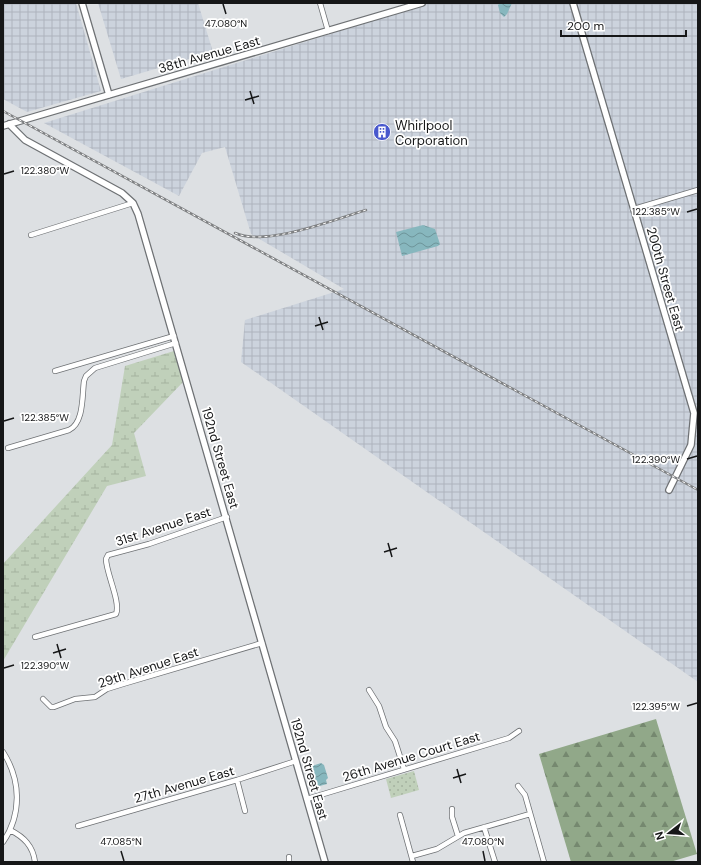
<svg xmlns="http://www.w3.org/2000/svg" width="701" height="865" font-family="'DM Sans',sans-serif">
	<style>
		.industrial { fill: url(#industrial-grid) }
		.forest { fill: url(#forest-firs) }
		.wetland { fill: url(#wetland-marsh) }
		.park { fill: url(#park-dots) }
		.water { fill: url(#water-waves) }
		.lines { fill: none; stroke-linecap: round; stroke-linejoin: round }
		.minor-casing { stroke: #6e7174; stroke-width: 6 }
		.tertiary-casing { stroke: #6e7174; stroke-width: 8 }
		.minor { stroke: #fff; stroke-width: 4.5 }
		.tertiary { stroke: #fff; stroke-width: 5.5 }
		.rail-casing { stroke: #7f8183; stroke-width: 2.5 }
		.rail { stroke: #fff; stroke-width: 1; stroke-dasharray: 3; stroke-linecap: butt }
		.ticks { fill: none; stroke: #161718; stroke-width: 1.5 }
		.labels { text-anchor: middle; stroke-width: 3.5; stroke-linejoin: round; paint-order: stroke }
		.street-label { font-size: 13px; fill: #161718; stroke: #fff }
		.poi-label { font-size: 13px; fill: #161718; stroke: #fff; text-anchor: start }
		.ticks-label { font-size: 10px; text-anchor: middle; fill: #161718; stroke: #fff; stroke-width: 3.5; stroke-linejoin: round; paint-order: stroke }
	</style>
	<defs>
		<pattern id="industrial-grid" width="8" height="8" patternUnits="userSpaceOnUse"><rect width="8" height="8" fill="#ccd3dd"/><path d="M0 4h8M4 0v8" fill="none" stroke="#aeb4bd"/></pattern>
		<pattern id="forest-firs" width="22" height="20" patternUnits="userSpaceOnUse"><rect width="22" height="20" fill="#91a889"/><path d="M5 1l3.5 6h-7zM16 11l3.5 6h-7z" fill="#75886f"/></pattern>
		<pattern id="wetland-marsh" width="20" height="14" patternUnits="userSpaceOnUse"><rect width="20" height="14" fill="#c0d0ba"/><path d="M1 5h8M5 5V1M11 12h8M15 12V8" fill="none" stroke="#a4b29f"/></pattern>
		<pattern id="park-dots" width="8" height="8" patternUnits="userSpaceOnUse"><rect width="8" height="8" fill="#c0d0ba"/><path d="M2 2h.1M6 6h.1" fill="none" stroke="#a4b29f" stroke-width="1.8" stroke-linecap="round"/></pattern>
		<pattern id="water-waves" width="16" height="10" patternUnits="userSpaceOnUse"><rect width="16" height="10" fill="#87b7be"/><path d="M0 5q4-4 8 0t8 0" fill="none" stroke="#6d9499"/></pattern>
	</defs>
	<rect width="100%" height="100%" fill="#dde0e3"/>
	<!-- industrial -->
	<path class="industrial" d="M3,3H76L101,91L27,112L3,99Z
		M98,3H198L213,52L121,79Z
		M430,3H698V682L241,362L245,320L344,289L251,234L225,147L202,153L179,196L44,123Z"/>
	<!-- forest -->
	<path class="forest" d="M656,719L697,854L670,862H571L539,754Z"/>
	<!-- wetland -->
	<path class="wetland" d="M174,351L184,381L134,433L146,476L107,486L3,661V564L112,445L125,366Z"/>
	<!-- park -->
	<path class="park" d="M414,771L419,790L391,798L386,779Z"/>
	<!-- water -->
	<path class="water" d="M500,3H512L507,14L504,17L500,13L498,5Z
		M423,225L435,229L440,244L438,246L402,256L396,232Z
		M321,763L324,765L328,778L326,780L327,784L316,787L309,767Z"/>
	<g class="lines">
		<defs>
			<path id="minor" d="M320,3L328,31
				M634,209L698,190
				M31,235L133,203
				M55,371L174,336
				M8,448L69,430C84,423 82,396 84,381L86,376L95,368L176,343
				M35,637L116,614C121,602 106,573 106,559L108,555L149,544L227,517
				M369,690L379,706L386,727L395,741L404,769
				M43,699L51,707H54L75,699L95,697L107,689L123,684L262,643
				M3,752C21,780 22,814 3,842
				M237,780L245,811
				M518,786L525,795L544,862
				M307,799L509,738L519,731
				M452,809V817L458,836
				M400,815L413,862
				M78,826L237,780L296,761
				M484,827L495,862
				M10,830C24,837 33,846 35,862
				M412,856L437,849L464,833L530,814
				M289,862V857"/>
			<path id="tertiary" d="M82,3L109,95
				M573,3L694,413L691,445L669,490
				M9,124L25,140L122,193L133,203L138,214L325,862
				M3,126L422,3"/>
		</defs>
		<!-- minor casing -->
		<use href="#minor" class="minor-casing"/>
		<!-- tertiary casing -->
		<use href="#tertiary" class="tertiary-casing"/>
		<!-- minor -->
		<use href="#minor" class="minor"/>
		<!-- tertiary -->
		<use href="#tertiary" class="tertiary"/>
		<defs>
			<path id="rail" d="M3,111L698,490
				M235,233C266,247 333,220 366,210"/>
		</defs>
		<!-- rail casing -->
		<use href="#rail" class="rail-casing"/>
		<!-- rail -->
		<use href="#rail" class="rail"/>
	</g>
	<!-- ticks -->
	<path class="ticks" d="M223,4L226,14M250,91L254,104M245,100L259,96M4,174L14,171M687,212L697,209M319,317L323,330M315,326L328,322M4,421L14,418M687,459L697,456M388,543L392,557M384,552L397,548M57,644L61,658M53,653L66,649M4,668L14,665M687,706L697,703M457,769L461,783M453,778L466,774M121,851L124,861M483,851L485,861"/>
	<!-- icons -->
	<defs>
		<symbol id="building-disc" viewBox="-11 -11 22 22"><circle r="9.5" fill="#4858cd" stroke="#fff"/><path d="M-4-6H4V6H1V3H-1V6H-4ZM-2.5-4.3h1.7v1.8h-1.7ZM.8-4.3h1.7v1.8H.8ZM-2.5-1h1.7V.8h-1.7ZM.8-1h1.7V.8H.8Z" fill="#fff"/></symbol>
	</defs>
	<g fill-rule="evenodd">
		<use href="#building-disc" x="372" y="122" width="20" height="20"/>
	</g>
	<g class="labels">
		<!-- street labels -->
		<g class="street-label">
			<text transform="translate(209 54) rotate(-16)" y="5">38th Avenue East</text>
			<text transform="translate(666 279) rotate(74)" y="5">200th Street East</text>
			<text transform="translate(221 458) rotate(74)" y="5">192nd Street East</text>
			<text transform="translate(163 526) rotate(-18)" y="5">31st Avenue East</text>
			<text transform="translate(148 667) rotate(-18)" y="5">29th Avenue East</text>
			<text transform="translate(411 756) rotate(-17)" y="5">26th Avenue Court East</text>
			<text transform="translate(310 769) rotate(74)" y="5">192nd Street East</text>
			<text transform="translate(184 784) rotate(-16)" y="5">27th Avenue East</text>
		</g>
		<!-- poi labels -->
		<g class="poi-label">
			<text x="395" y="130">Whirlpool<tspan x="395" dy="15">Corporation</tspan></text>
		</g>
	</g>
	<g class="ticks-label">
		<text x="226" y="27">47.080°N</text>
		<text x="45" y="174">122.380°W</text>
		<text x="656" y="215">122.385°W</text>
		<text x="45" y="421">122.385°W</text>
		<text x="656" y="463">122.390°W</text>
		<text x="45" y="669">122.390°W</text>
		<text x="656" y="710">122.395°W</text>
		<text x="121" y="845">47.085°N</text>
		<text x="483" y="845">47.080°N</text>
	</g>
	<!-- border -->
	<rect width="701" height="865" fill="none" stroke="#161718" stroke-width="8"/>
	<!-- north arrow -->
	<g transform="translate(669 833) rotate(253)" stroke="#ffffff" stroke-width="3" paint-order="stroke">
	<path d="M0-3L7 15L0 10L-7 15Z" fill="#161718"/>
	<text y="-6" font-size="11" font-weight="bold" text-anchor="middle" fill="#161718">N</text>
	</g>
	<!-- scale -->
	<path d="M561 30v6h125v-6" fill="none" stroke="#161718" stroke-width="2"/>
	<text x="567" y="30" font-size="12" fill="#161718" stroke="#ffffff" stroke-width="3" paint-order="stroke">200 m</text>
</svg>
